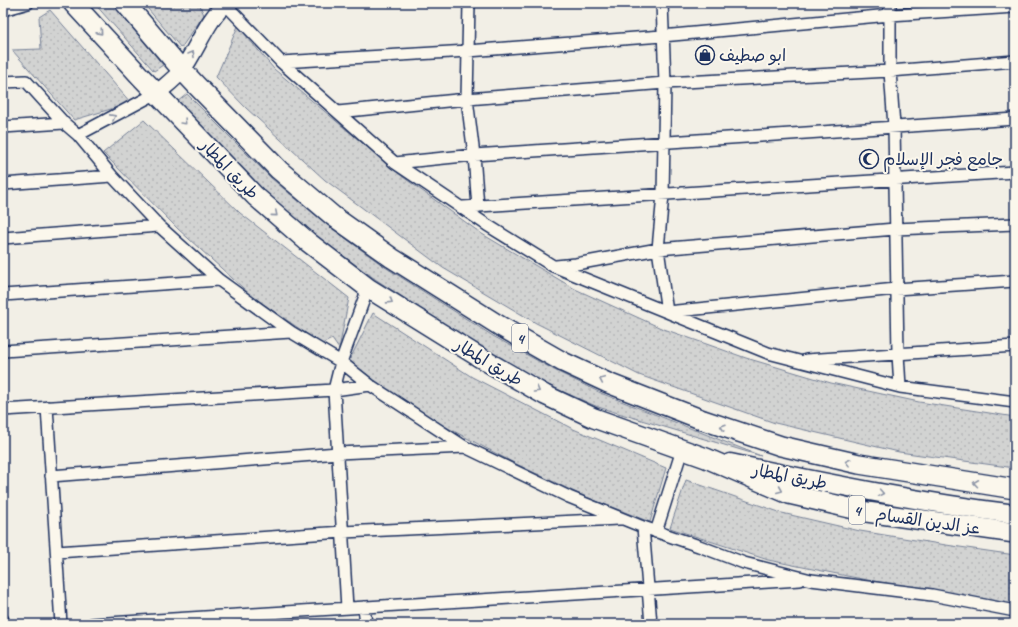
<svg xmlns="http://www.w3.org/2000/svg" width="1018" height="627" font-family="Caveat,'Playpen Sans Arabic',sans-serif">
	<style>
		.grass { fill: url(#grass-dots); stroke: #768198 }
		.lines { fill: none; stroke-linecap: round; stroke-linejoin: round }
		.minor-casing { stroke: #1b2f5e; stroke-width: 14 }
		.secondary-casing { stroke: #1b2f5e; stroke-width: 19 }
		.primary-casing { stroke: #1b2f5e; stroke-width: 21 }
		.trunk-casing { stroke: #1b2f5e; stroke-width: 22 }
		.minor { stroke: #fbf7ec; stroke-width: 11 }
		.secondary { stroke: #fbf7ec; stroke-width: 16 }
		.primary { stroke: #fbf7ec; stroke-width: 18 }
		.trunk { stroke: #fbf7ec; stroke-width: 19 }
		.oneway { stroke: #8b93a5 }
		.labels { text-anchor: middle; stroke-width: 4; stroke-linejoin: round; paint-order: stroke }
		.shield { fill: #fbf7ec; stroke: #5e6b89; stroke-width: 1 }
		.shield-label { font-size: 16px; font-weight: bold; fill: #1b2f5e }
		.poi-label { font-size: 17px; fill: #1b2f5e; stroke: #fbf7ec; text-anchor: start }
		.street-label { font-size: 17px; fill: #1b2f5e; stroke: #fbf7ec }
	</style>
	<defs>
		<pattern id="grass-dots" width="8" height="8" patternUnits="userSpaceOnUse"><rect width="8" height="8" fill="#d2d3d2"/><path d="M2 2h.1M6 6h.1" fill="none" stroke="#b4b5b7" stroke-width="1.8" stroke-linecap="round"/></pattern>
	</defs>
	<rect width="100%" height="100%" fill="#f2efe6"/>
	<filter id="ink" filterUnits="userSpaceOnUse"><feTurbulence type="fractalNoise" baseFrequency=".025" numOctaves="2"/><feDisplacementMap in="SourceGraphic" scale="8" xChannelSelector="R" yChannelSelector="G"/><feConvolveMatrix kernelMatrix="1 2 1 2 8 2 1 2 1" color-interpolation-filters="sRGB"/></filter>
	<g filter="url(#ink)">
		<!-- grass -->
		<path class="grass" d="M94,3H112L163,65L154,71Z
			M150,3H199L204,15L181,48L148,9Z
			M50,10L131,103L74,120L12,50L41,49L39,17Z
			M238,26L274,69L403,177L482,234L575,289L661,328L746,358L831,383L919,402L1015,417V468L899,452L775,423L639,375L536,323L443,268L325,180L246,108L216,77Z
			M187,94L271,178L326,224L385,267L493,336L558,372L603,394L761,456L598,407L550,386L484,350L375,279L315,235L261,188L177,102Z
			M144,120L240,213L349,298L339,349L332,339L322,344L254,298L178,229L103,153Z
			M373,313L472,377L571,428L666,468L650,522L581,495L514,463L414,410L349,361Z
			M686,480L782,513L860,531L946,545L1015,555V604L867,580L768,560L670,528Z"/>
		<g class="lines">
			<defs>
				<path id="minor" d="M224,3L281,62L395,163L487,225L553,266L768,353L900,387L1015,402
					M469,3L467,99L474,155L478,207
					M662,3L665,83L663,195L658,249L667,312L896,289L1015,281
					M890,3V71L894,126L898,354L900,387
					M3,10L28,3
					M281,62L468,51L662,36L890,15L1015,7
					M3,82L26,81L64,123L78,135L112,176L159,226L219,280L291,332L341,362L370,385L465,447L569,497L643,527L699,546L744,563L811,580L932,595L1015,611
					M338,112L467,99L665,83L890,71L1015,61
					M3,127L64,123
					M78,135L157,93
					M395,163L474,155L1015,119
					M3,184L112,176
					M463,207L1015,172
					M3,238L159,226
					M556,266L576,264L658,249L895,229L1015,224
					M3,295L219,280
					M3,351L291,332
					M806,360L1015,346
					M47,407L61,624
					M3,410L334,390L370,385
					M51,476L338,453L465,447
					M643,527L651,624
					M656,532L682,450
					M57,552L343,532L619,519
					M364,607L366,624
					M347,608L334,390L341,362L368,288
					M3,620V624
					M92,624L800,580"/>
				<path id="secondary" d="M157,93C165,86 175,79 182,70C196,52 209,14 228,3"/>
				<path id="primary" d="M730,463C825,483 919,502 1015,514"/>
				<path id="trunk" d="M73,3L141,77L255,196L308,242L368,288L479,357L545,395L594,418L706,458L789,494L867,512L1015,533
					M125,3L182,70L197,86L279,170L333,216L392,258L500,326L563,362L608,383L703,420L781,446L859,464L1015,489"/>
			</defs>
			<!-- minor casing -->
			<use href="#minor" class="minor-casing"/>
			<!-- secondary casing -->
			<use href="#secondary" class="secondary-casing"/>
			<!-- primary casing -->
			<use href="#primary" class="primary-casing"/>
			<!-- trunk casing -->
			<use href="#trunk" class="trunk-casing"/>
			<!-- minor -->
			<use href="#minor" class="minor"/>
			<!-- secondary -->
			<use href="#secondary" class="secondary"/>
			<!-- primary -->
			<use href="#primary" class="primary"/>
			<!-- trunk -->
			<use href="#trunk" class="trunk"/>
		</g>
		<!-- one-way arrows -->
		<defs><path id="oneway-chevron" d="M-2-3.5L2.5 0L-2 3.5" fill="none" stroke-width="1.6" stroke-linecap="round" stroke-linejoin="round"/></defs>
		<g class="oneway">
			<use href="#oneway-chevron" transform="translate(100 32) rotate(48)"/>
			<use href="#oneway-chevron" transform="translate(192 54) rotate(-59)"/>
			<use href="#oneway-chevron" transform="translate(113 117) rotate(-28)"/>
			<use href="#oneway-chevron" transform="translate(184 122) rotate(46)"/>
			<use href="#oneway-chevron" transform="translate(275 214) rotate(41)"/>
			<use href="#oneway-chevron" transform="translate(390 301) rotate(32)"/>
			<use href="#oneway-chevron" transform="translate(602 380) rotate(-156)"/>
			<use href="#oneway-chevron" transform="translate(537 390) rotate(30)"/>
			<use href="#oneway-chevron" transform="translate(723 427) rotate(-162)"/>
			<use href="#oneway-chevron" transform="translate(848 462) rotate(-166)"/>
			<use href="#oneway-chevron" transform="translate(976 483) rotate(-172)"/>
			<use href="#oneway-chevron" transform="translate(780 490) rotate(23)"/>
			<use href="#oneway-chevron" transform="translate(881 493) rotate(10)"/>
		</g>
	</g>
	<!-- icons -->
	<defs>
		<symbol id="shop-ring" viewBox="-11 -11 22 22"><circle r="9.5" fill="#fbf7ec" stroke="#1b2f5e" stroke-width="1.5"/><path d="M-5-2.5h2.3a2.7 3.5 0 0 1 5.4 0H5L5.5 6h-11ZM-1.5-2.5h3a1.5 2.3 0 0 0-3 0Z" fill="#1b2f5e"/></symbol>
		<symbol id="mosque-ring" viewBox="-11 -11 22 22"><circle r="9.5" fill="#fbf7ec" stroke="#1b2f5e" stroke-width="1.5"/><path d="M3.5-4.9A6 6 0 1 0 3.5 4.9A5 5 0 1 1 3.5-4.9Z" fill="#1b2f5e"/></symbol>
	</defs>
	<g fill-rule="evenodd">
		<use href="#shop-ring" x="694" y="44" width="22" height="22"/>
		<use href="#mosque-ring" x="858" y="148" width="22" height="22"/>
	</g>
	<g class="labels">
		<!-- shield labels -->
		<g class="shield">
			<rect x="512" y="324" width="16" height="28" rx="3"/>
			<rect x="849" y="496" width="16" height="28" rx="3"/>
		</g>
		<g class="shield-label">
			<text x="520" y="344">4</text>
			<text x="857" y="516">4</text>
		</g>
		<!-- poi labels -->
		<g class="poi-label">
			<text x="719" y="61">ابو صطيف</text>
			<text x="883" y="165">جامع فجر الإسلام</text>
		</g>
		<!-- street labels -->
		<g class="street-label">
			<text transform="translate(230 169) rotate(46)" y="6">طريق المطار</text>
			<text transform="translate(489 362) rotate(31)" y="6">طريق المطار</text>
			<text transform="translate(790 476) rotate(11)" y="6">طريق المطار</text>
			<text transform="translate(928 521) rotate(8)" y="6">عز الدين القسام</text>
		</g>
	</g>
	<!-- margin -->
	<rect width="1018" height="627" fill="none" stroke="#fbf7ec" stroke-width="16"/>
	<rect x="8" y="8" width="1002" height="611" fill="none" stroke="#1b2f5e" stroke-width="1.5" filter="url(#ink)"/>
</svg>
